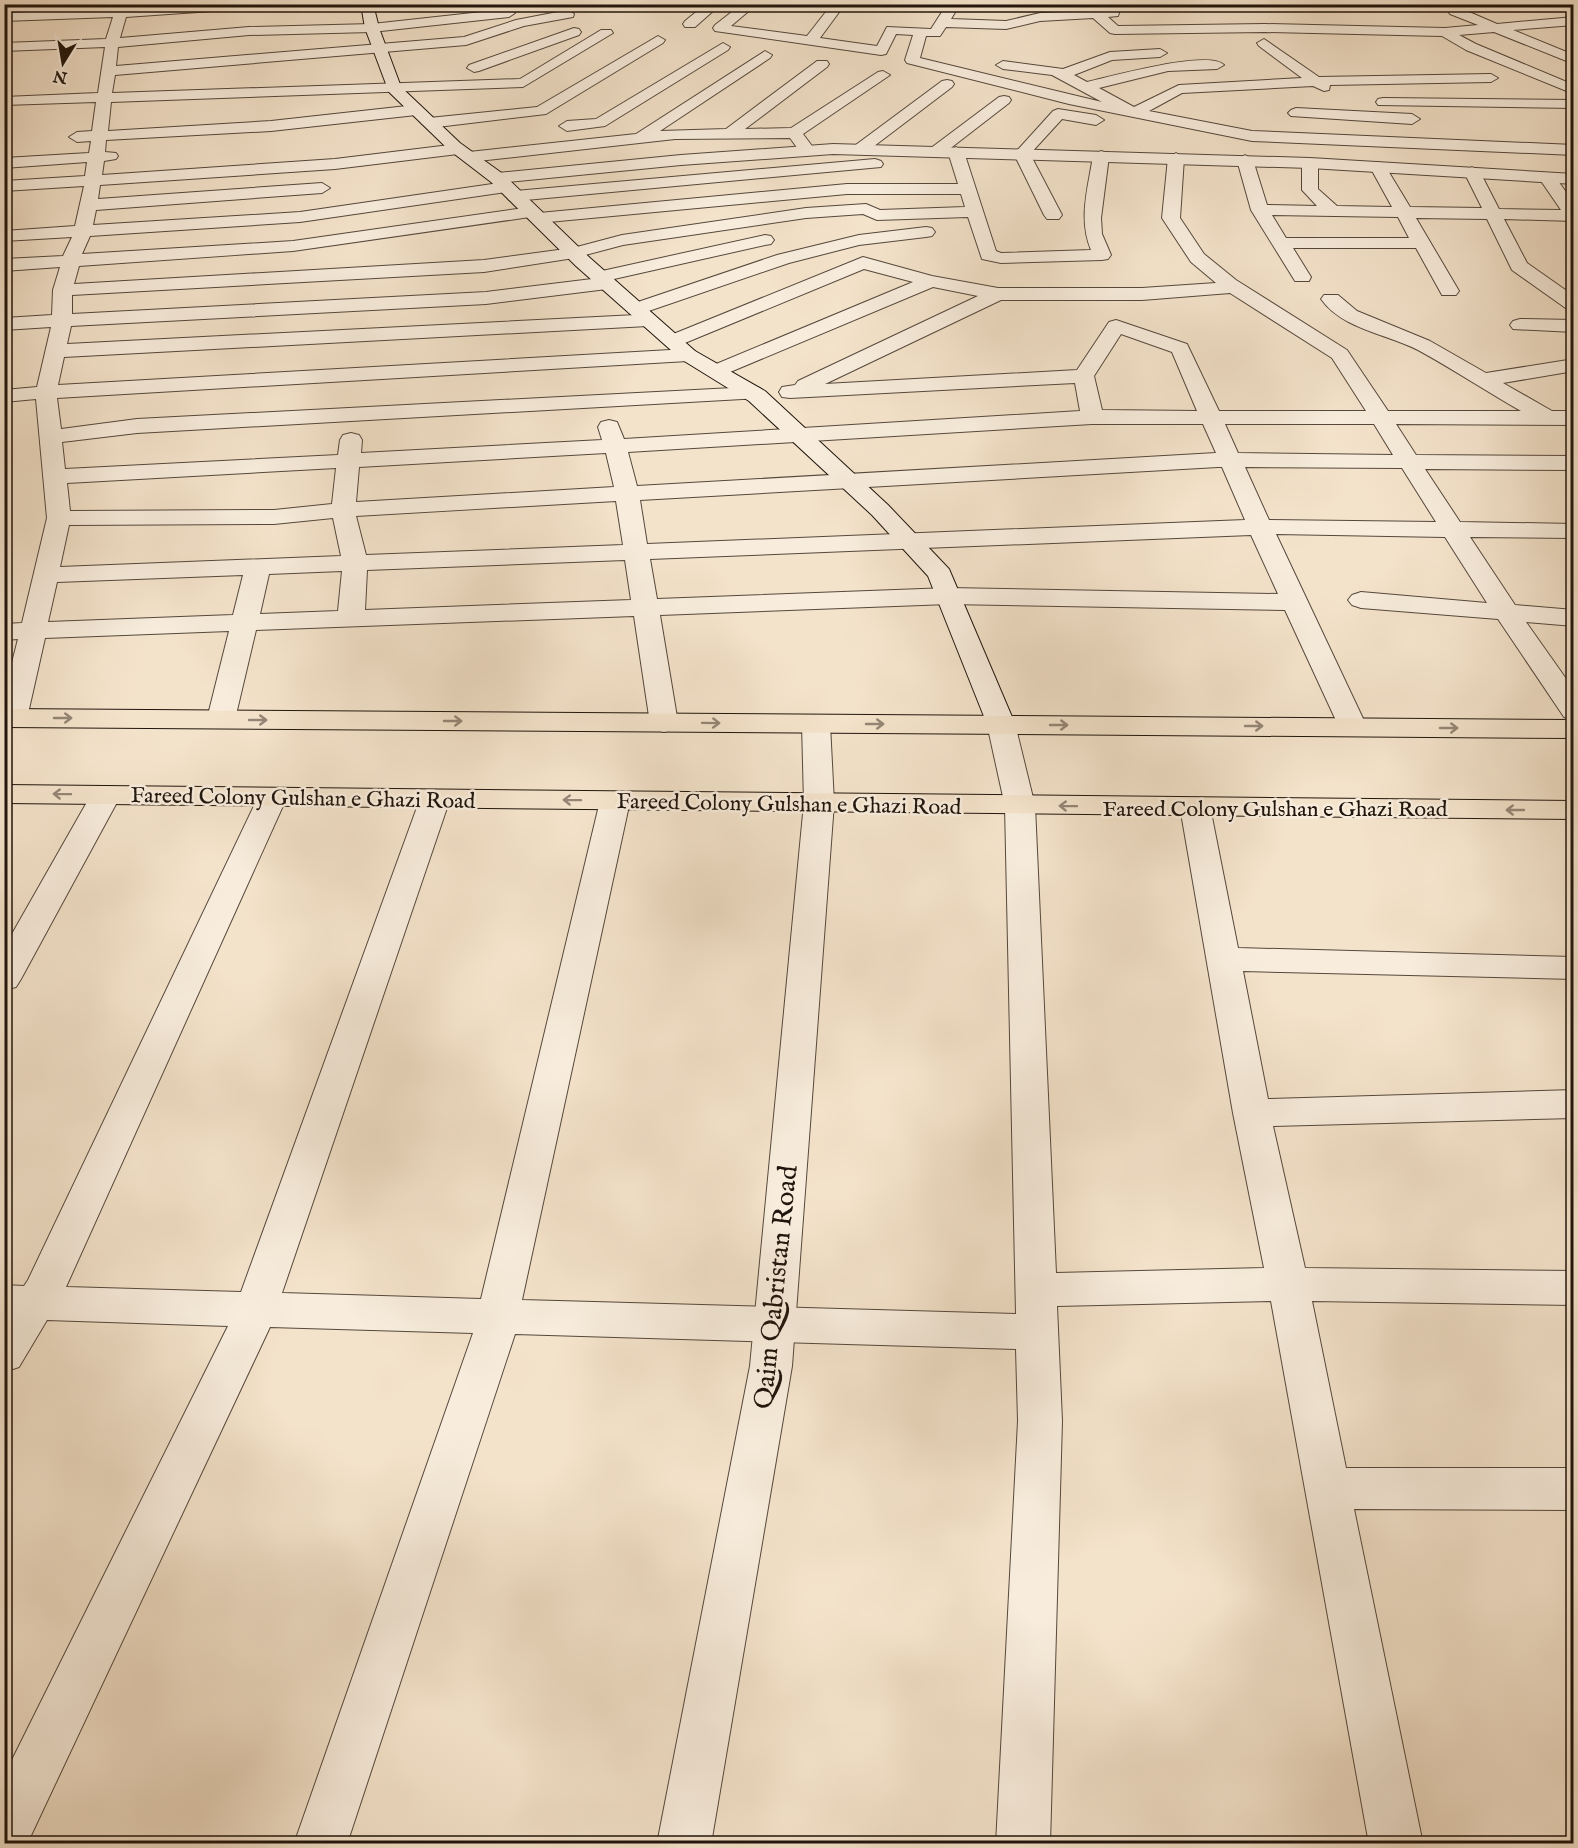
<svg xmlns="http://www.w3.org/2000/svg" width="1578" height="1848" font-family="'IM FELL English',serif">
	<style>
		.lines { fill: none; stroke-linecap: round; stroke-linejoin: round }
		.minor-casing { stroke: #55483c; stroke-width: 2 }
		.tertiary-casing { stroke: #55483c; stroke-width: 2 }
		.secondary-casing { stroke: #20150d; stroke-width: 2 }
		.primary-casing { stroke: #20150d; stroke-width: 2 }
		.minor { fill: #f8eddd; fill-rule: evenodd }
		.tertiary { fill: #f8eddd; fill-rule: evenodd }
		.secondary { fill: #f8eddd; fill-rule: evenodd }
		.primary { fill: #f4e3cb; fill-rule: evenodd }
		.oneway { stroke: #958676 }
		.labels { text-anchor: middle; stroke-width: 5; stroke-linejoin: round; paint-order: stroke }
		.street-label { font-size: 22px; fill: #20150d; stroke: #f8eddd }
		.near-street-label { font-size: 27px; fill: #20150d; stroke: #f8eddd }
	</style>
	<rect width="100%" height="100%" fill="#f4e3cb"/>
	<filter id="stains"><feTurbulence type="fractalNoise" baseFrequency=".00333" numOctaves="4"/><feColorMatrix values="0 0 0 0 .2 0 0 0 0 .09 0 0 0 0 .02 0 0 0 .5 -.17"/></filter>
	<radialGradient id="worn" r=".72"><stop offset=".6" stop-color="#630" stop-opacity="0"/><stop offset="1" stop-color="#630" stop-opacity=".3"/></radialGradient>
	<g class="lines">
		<defs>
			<path id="minor" d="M113,4H125L126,9L190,4H261L255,8L126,17L120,38L249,27L372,24L509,9L515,13L509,17L372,32L249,35L118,47L116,66L464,37L516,20L568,10L574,14L573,17L524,26L466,45L115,75L112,93L520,79L601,30H611L613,33L523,87L111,102L108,131L271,121L416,105L424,110L416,115L271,131L106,140L105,152L116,153L118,156L116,159L104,161L102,175L335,159L458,144L466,149L458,154L335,169L100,185L98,199L322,183L330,188L322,193L96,210L93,225L300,212L506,182L514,187L506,192L300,222L90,236L82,254L293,241L531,207L537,208L539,213L847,184H958L948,152L956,147L964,152L996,251L1001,253L1091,250C1078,219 1088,188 1093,156L1101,151L1107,153L1109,156L1101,218L1102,234L1111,255L1108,259L1102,260L1001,263L982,259L968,217L877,220L863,214L806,218L623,245L574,258L484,272L72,295V314L486,292L592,279L591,277L593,273L765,235L771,236L774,240L771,244L765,245L614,279L616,283L614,287L607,289L486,304L71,326L67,344L636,315L629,313L626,309L629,305L777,255L859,235L926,227L932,228L935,232L932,236L926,237L859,245L789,263L637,315L655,316L658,320L655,324L648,326L64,357L58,385L688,349L695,351L698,355L695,359L688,361L57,398L61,429L137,419L752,387L760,388L763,393L760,398L137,433L62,442L65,469L338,455L340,440L343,435L351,433L359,435L362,440L361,453L602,440L598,427L601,422L609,420L617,422L624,439L1080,411L1075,383L790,398L782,397L779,392L782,387L795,385L798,381L978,296L933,287L723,375L716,377L709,375L706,371L709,367L913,282L864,269L680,345H666L663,341L666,337L863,257L932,276L998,288H1142L1216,283L1191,262L1162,218L1168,158L1176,153L1184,158L1180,218L1204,254L1236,280L1347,350L1388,411H1521C1486,391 1453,369 1418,350C1387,334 1342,329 1321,299L1324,295H1338L1357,311L1430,341L1486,373L1574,359V371L1503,383L1552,411H1574V425L1396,424L1416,455L1574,456V470L1425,469L1460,522L1574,524V538L1470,537L1515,605L1574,610V626L1526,622L1574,690V719L1564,717L1498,619L1361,608L1352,605L1348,600L1352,595L1361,592L1487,603L1445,537L1276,534L1367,727L1363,733L1353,736L1343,733L1339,727L1285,610L949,604L660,615L678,723L674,729L664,732L654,729L650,723L634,616L256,630L235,719L231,725L221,728L211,725L207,719L229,631L45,638L27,718L23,724L13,727L4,724V694L18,639L4,640V624L22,623L47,518L36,399L4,402V390L37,387L51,327L4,330V318L52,315L53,290L60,267L4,271V259L63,256L72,237L4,241V231L75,226L84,186L4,191V181L85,176L87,162L4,168V158L89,153L91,141L77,142L69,137L77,132L92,131L96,102L4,105V97L98,93L105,47L4,51V43L106,39L113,17L4,21V13L114,9ZM847,194H961L965,207L880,210L866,204L806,208L622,235L573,248L484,260L74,284L79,266L293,251L530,217L532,222L538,223ZM1230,293L1332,358L1366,411H1219L1187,344L1116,320L1109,322L1077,370L825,384L1001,300H1142ZM1121,334L1172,352L1197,411L1102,410L1094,376ZM1092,424H1203L1216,453L637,486L628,452ZM1225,424H1374L1393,455L1238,453ZM606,453L614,487L356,502L359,467ZM1218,467H1222L1245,520L647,544L640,500ZM1245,467L1402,468L1436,522L1269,520ZM336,468L332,504L274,510L70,511L67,483ZM616,501L623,545L366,555L356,516ZM333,518L341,556L60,567L69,525L274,524ZM1251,535L1278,594L949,588L657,599L650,559ZM625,560L631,600L365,610L367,570ZM342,571L338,611L260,614L269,574ZM243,575L233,615L48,622L57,582Z
				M706,4H721L695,27H685L683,24L685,21Z
				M742,4H757L731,26L807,36L832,4H845L820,38L877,46L887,27L931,29L947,4H960L951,19L1006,21L1040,13L1087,11L1084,4H1097L1100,10H1118L1119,13L1118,16L1108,17L1118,26L1265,24L1445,28L1478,25L1450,14L1443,4H1456L1460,8L1497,24L1574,17V25L1513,30L1574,55V64L1494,32L1459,35L1476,44L1574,85V94L1466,50L1442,36L1265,32L1115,34L1110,33L1093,18L1040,21L1006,29L946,27L940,36H926L920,58L1102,102L1052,75L1003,69L996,65L1003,61L1063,69L1110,52L1160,49L1167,53L1160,57L1112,60L1074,75L1087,82C1110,77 1209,49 1224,65L1217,69L1168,71L1099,88L1134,107L1179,85L1302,78L1259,46L1257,43L1264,39L1319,77L1491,74L1498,78L1491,82L1330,85L1329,90L1324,91L1313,86L1182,93L1149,111L1252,131L1574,145V155L1252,141L1069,104L907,63L905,60L913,35L896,34L886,54L881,55L715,31L713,28L715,25Z
				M1228,4H1312L1306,8L1233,10L1228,9Z
				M574,28L579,29L581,32L579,35L479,71L474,72L467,68L469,65Z
				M658,36L665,40L663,43L546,114L429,128L421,123L429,118L537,107Z
				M723,43L730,47L728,50L605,126L567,131L559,126L567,121L596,119Z
				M765,51L772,55L770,58L660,131L726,129L817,61H827L829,64L827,67L745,129L791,128L878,72L883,71L890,75L803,134L815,150L807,155L801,153L790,138L675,139L469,162L461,157L469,152L636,134Z
				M947,80L952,81L954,84L952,87L865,153H853L851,150L853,147L942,81Z
				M1004,96L1009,97L1011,100L1009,103L943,154H931L929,151L931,148L999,97Z
				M1383,98L1574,100V108L1378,105L1376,102L1378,99Z
				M1296,108L1412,114L1420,119L1412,124L1291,116L1288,113L1291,110Z
				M1058,109L1096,115L1104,120L1096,125L1062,119L1030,154L1062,215L1059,219H1047L1044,215L1014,154L1053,111Z
				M1245,155L1253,160L1267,205L1317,206L1302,190V163L1310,158L1318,163V189L1337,206L1392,207L1370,167L1378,162L1384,164L1410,207L1482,208L1464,172L1472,167L1480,172L1499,209L1561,210L1539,178L1541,174H1553L1574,203V221L1504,219L1527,263L1574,296V311L1567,309L1512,270L1487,219L1416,218L1459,291L1456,295H1442L1416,248H1293L1311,277L1309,281H1295L1251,210L1237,160ZM1272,215L1398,217L1409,238H1286Z
				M875,159L881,161L883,164L881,167L515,201L509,200L507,196L509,192L515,191Z
				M1520,319L1574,320V332L1513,329L1510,325L1513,321Z
				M1001,715L1011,718L1015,724L1035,806L1056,1273L1264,1268L1233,1113L1180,807L1184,800L1195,798L1206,800L1210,807L1238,948L1574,957V979L1243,971L1268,1099L1574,1090V1118L1273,1126L1305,1268L1574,1271V1305L1312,1301L1346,1468H1574V1510L1354,1509L1423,1844H1369L1271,1301L1057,1306L1062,1421L1050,1844H996L1018,1421L1016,1349L515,1334L347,1844H294L473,1333L270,1327L27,1844H4V1776L228,1326L47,1320L19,1367L4,1372V1285L24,1286L28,1280L261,791L272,788L283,791L287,797L66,1287L241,1292L420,799L424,793L435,790L446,793L450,799L282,1293L481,1299L600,801L604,795L615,792L626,795L630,801L522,1300L1016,1314L1005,806L987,724L991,718Z
				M106,786L117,789L121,795L21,979L16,987L4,990V948L91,795L95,789Z"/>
			<path id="tertiary" d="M833,144L1310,158L1574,174V184L1310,168L833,154L681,165L497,183L489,178L497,173L681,155Z
				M816,715L826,718L830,724L834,803L792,1366L711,1844H657L750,1366L804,803L802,724L806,718Z"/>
			<path id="secondary" d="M361,4H373L379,28L401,87L460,143L503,174L590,258L695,351L765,391L888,505L949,569L1015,724L1011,730L1001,733L991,730L987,724L928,576L872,515L749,401L681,359L576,266L491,182L448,149L389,92L365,28Z"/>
			<path id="primary" d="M4,709L1574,720V738L4,727Z
				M4,785L1574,801V819L4,803Z"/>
		</defs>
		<!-- minor casing -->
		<use href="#minor" class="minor-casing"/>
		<!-- tertiary casing -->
		<use href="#tertiary" class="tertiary-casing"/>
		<!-- secondary casing -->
		<use href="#secondary" class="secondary-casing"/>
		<!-- primary casing -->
		<use href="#primary" class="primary-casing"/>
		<!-- minor -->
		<use href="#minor" class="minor"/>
		<!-- tertiary -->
		<use href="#tertiary" class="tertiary"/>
		<!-- secondary -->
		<use href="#secondary" class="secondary"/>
		<!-- primary -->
		<use href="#primary" class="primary"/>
	</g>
	<!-- one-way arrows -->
	<defs><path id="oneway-shaft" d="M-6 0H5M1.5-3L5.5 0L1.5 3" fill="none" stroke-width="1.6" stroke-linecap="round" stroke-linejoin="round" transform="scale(1.5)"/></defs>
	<g class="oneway">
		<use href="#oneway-shaft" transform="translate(63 718)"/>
		<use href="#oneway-shaft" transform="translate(258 720)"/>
		<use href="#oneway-shaft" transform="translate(453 721)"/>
		<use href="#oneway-shaft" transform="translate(711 723) rotate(1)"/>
		<use href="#oneway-shaft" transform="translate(875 724)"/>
		<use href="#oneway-shaft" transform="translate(1059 725)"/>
		<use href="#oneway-shaft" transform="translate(1254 726)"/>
		<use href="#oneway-shaft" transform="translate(1449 728)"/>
		<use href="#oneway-shaft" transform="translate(62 794) rotate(-179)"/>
		<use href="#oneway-shaft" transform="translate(572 800) rotate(-179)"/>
		<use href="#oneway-shaft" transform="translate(1068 806) rotate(-179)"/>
		<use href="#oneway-shaft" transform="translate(1515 810) rotate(-180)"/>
	</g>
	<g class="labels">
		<!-- street labels -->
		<g class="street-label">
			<text transform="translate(303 797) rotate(1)" y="8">Fareed Colony Gulshan e Ghazi Road</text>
			<text transform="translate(789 803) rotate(1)" y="8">Fareed Colony Gulshan e Ghazi Road</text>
			<text x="1275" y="816">Fareed Colony Gulshan e Ghazi Road</text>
		</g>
		<!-- near-street labels -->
		<g class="near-street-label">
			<text transform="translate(775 1287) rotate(-84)" y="9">Qaim Qabristan Road</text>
		</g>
	</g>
	<!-- margin -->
	<rect width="1578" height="1848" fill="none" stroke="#f4e3cb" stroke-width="24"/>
	<rect x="6" y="6" width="1566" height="1836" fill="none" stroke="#20150d" stroke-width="3"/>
	<rect x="12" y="12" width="1554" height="1824" fill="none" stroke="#20150d" stroke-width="1.5"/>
	<!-- north arrow -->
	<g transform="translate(63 63) rotate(191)" stroke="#f8eddd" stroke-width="4.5" paint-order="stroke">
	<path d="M0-4.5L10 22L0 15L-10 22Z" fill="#20150d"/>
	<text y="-9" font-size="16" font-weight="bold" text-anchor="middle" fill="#20150d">N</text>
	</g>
	<rect width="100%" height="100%" filter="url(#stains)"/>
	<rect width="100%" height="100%" fill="url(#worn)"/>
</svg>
